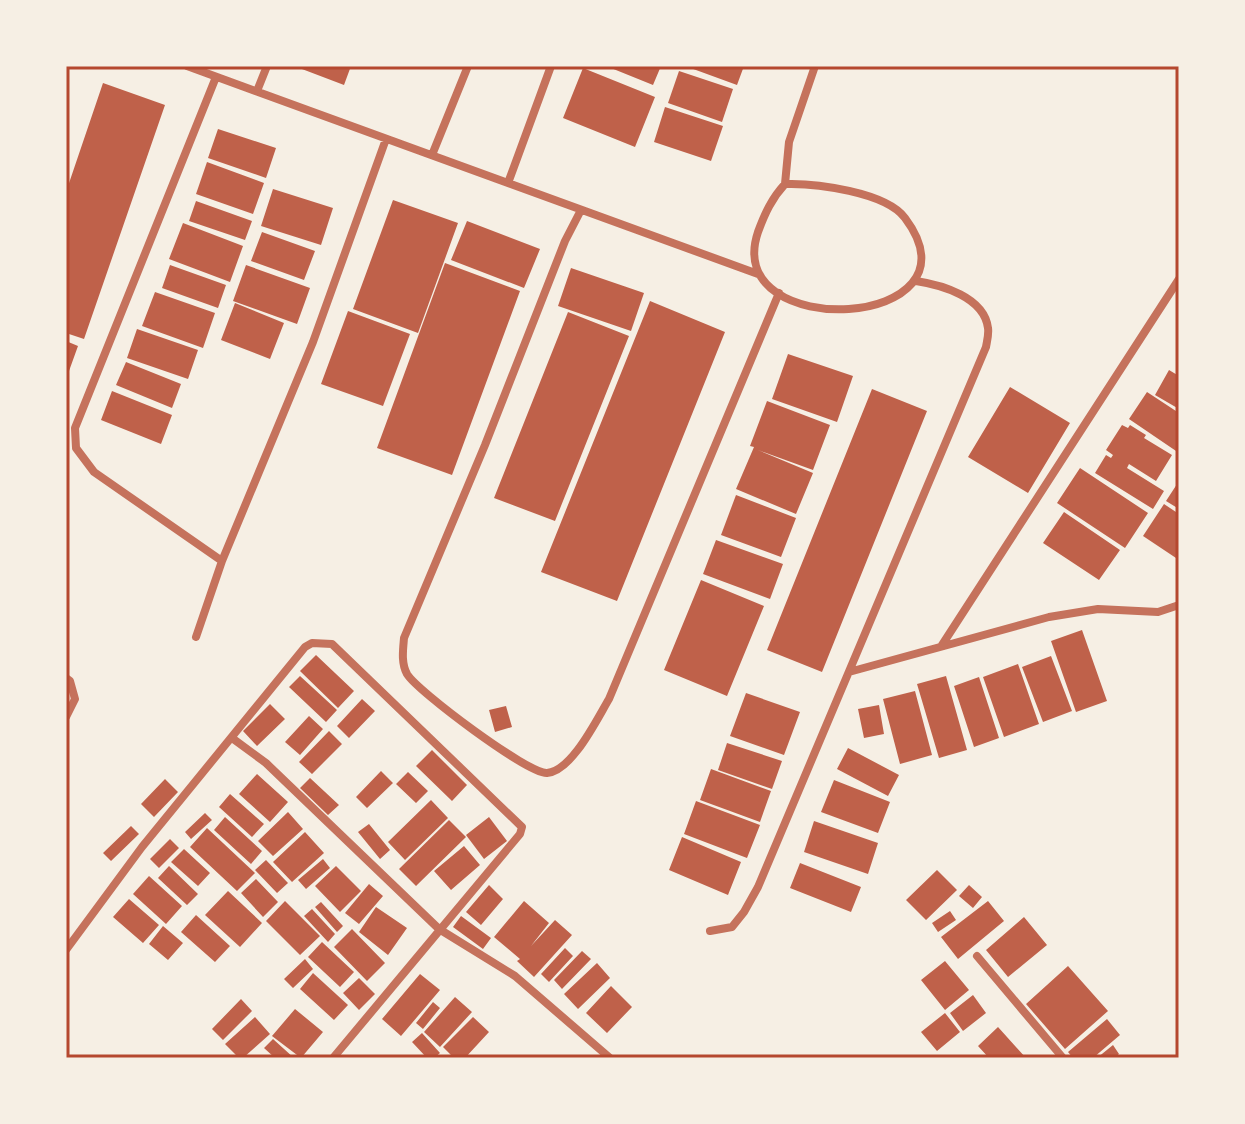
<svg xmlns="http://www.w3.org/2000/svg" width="1245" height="1124" font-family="'Titillium Web',sans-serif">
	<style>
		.building { fill: #bf614a }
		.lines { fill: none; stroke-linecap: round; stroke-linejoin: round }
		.minor { stroke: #c5725c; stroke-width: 8 }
		.neatline { fill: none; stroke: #b5482f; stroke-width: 3 }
	</style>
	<rect width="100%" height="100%" fill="#f6efe4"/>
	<!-- building -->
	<path class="building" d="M294,66H351L344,85Z
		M606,66H661L653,85Z
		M685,66H744L737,85Z
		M583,68L655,97L635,147L563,118Z
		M679,71L733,89L722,122L668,103Z
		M103,83L165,105L84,339L66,333V192Z
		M665,107L723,126L711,161L654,142Z
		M218,129L276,148L266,178L208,158Z
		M207,162L264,183L253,214L196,194Z
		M273,189L333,208L321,245L261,226Z
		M393,200L458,223L418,333L353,309Z
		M196,201L252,221L245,240L189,221Z
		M467,221L540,249L524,288L451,260Z
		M183,223L243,246L230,282L169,259Z
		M262,232L315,251L304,280L251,261Z
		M445,263L520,291L452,475L377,448Z
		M170,265L226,285L218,308L162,288Z
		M246,265L310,288L297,324L233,301Z
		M571,268L644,293L631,331L558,306Z
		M155,292L215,313L203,348L142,326Z
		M650,301L725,332L617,601L541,572Z
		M235,303L284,323L270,359L221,340Z
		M348,311L410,334L383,406L321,384Z
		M568,312L629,336L555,521L494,498Z
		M137,329L198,350L188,379L127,358Z
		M66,341L78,346L69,371L66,369Z
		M788,354L853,376L837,422L772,399Z
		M126,362L181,384L172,408L116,385Z
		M1169,370L1179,376V409L1155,395Z
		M1010,387L1070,423L1028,493L968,457Z
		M872,389L927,411L822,672L767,650Z
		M112,391L172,415L161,444L101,420Z
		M1147,392L1179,413V453L1129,419Z
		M767,401L830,425L813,470L758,450L813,473L796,514L736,489L754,447L750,446Z
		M1122,425L1128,428L1130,425L1146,435L1144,438L1172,455L1156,481L1129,464L1127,468L1164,491L1153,509L1095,473L1106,455L1111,458L1113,455L1106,450Z
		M1080,468L1148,513L1125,548L1057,503Z
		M1179,481V509L1166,501Z
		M736,495L796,518L781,557L721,535Z
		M1164,504L1179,514V560L1143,536Z
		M1064,512L1120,550L1099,580L1043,543Z
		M716,540L783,564L770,599L703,574Z
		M701,580L764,606L727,696L664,670Z
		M1082,630L1107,701L1076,712L1051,641Z
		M316,655L354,691L338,708L300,671Z
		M1051,656L1072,711L1043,722L1022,667Z
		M1018,664L1039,724L1004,737L983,677Z
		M300,676L337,710L326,722L289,687Z
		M946,676L967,750L939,758L917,684Z
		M979,677L999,738L974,747L954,686Z
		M915,691L932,755L900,764L883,699Z
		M746,693L800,712L784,755L730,736Z
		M362,699L375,711L349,738L337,726Z
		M270,704L285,719L257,746L243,731Z
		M879,705L884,734L864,738L858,709Z
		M506,706L512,727L495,732L489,710Z
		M309,716L323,729L300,755L285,742Z
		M329,731L342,744L312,774L299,762Z
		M727,743L782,761L772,789L718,770Z
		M848,748L899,775L888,796L837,769Z
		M432,750L467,785L452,801L416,766Z
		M711,769L771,791L760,822L700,800Z
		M381,771L393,783L367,808L356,797Z
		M408,772L428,791L416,803L396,784Z
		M257,774L288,802L270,822L239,794Z
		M310,778L339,805L328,815L300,788Z
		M165,779L178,792L154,817L141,804Z
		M834,780L890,802L878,833L821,812Z
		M230,794L264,824L252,837L219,807Z
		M431,800L448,818L405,860L388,842Z
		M696,801L760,825L747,858L684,834Z
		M288,812L303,829L273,856L258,841Z
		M205,813L212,820L191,839L185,832Z
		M225,817L262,851L251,864L214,830Z
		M489,817L507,841L484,859L466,835Z
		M449,820L466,837L416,886L399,869Z
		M814,821L878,843L868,874L804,852Z
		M369,824L390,850L380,859L358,832Z
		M131,826L139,834L111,861L103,853Z
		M207,828L255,873L237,891L190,847Z
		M305,832L324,853L292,882L273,862Z
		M682,837L741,862L728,895L669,870Z
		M170,839L179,848L159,868L150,859Z
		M464,846L480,865L451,890L434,871Z
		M184,849L210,873L198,886L171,862Z
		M323,859L330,868L306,889L298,880Z
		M266,860L288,883L277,893L255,870Z
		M800,863L861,887L851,912L790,888Z
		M169,866L198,894L187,905L158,878Z
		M336,866L361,891L340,912L315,886Z
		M937,870L957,890L926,920L906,900Z
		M149,876L182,906L166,924L133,894Z
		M256,879L278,902L263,917L241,893Z
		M369,884L383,896L359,924L345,913Z
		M489,885L503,899L481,925L466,912Z
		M969,885L982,897L973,908L959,896Z
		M228,891L262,923L240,947L205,915Z
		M129,899L159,925L143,943L113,917Z
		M285,901L320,936L300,955L266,921Z
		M524,901L549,923L531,946L555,920L572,935L534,977L517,961L520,959L494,937Z
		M988,901L1004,921L958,959L941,937Z
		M321,902L343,926L337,932L315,907Z
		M376,907L407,928L388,955L359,932Z
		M312,909L335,934L328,942L304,916Z
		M950,911L956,920L938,932L932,923Z
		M196,915L230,946L215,962L181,932Z
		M461,916L491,938L483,949L453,927Z
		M1024,917L1047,945L1008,977L986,950Z
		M163,926L183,943L168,960L149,944Z
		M352,929L385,963L367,981L334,947Z
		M322,942L354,972L340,987L308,957Z
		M565,948L573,956L549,982L541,974Z
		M582,951L591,959L562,989L554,980Z
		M305,959L313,969L293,988L284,979Z
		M945,961L969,990L945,1010L921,980Z
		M597,963L610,978L578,1009L564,994Z
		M1068,966L1108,1011L1065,1049L1026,1004Z
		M313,973L348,1005L334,1020L300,989Z
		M420,974L440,990L401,1036L382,1019Z
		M359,978L375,994L359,1010L343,993Z
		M611,986L632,1007L607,1033L586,1013Z
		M973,995L986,1013L963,1031L950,1013Z
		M455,997L472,1012L440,1047L424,1032Z
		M241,999L252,1011L223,1040L212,1029Z
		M433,1002L440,1008L423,1029L416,1023Z
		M295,1009L323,1032L301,1058L272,1036Z
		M945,1013L960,1032L937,1051L921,1032Z
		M255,1017L270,1034L243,1058H239L225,1044Z
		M473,1017L489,1032L465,1058H454L443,1047Z
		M1107,1019L1120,1035L1093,1058H1073L1068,1052Z
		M998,1027L1026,1058H989L978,1046Z
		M422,1033L440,1053L434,1058H427L412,1042Z
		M273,1039L294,1058H275L264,1048Z
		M1113,1045L1119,1054L1114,1058H1097Z"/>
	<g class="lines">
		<!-- minor -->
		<path class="minor" d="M187,66L758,274
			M216,77L75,428L76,448L94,472L222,561L313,342L386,139
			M257,91L267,66
			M432,155L468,66
			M508,183L551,66
			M785,184C815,183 886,192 905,218C989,330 720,344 758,232C765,213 772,198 785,184Z
			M785,184L789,142L815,66
			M581,210L565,241L485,445L404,638C403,650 401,663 407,674C417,691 528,774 547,773C572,771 597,719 609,699L779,293
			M196,637L222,561
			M942,645L1179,279
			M849,672L1049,617L1098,609L1158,612L1179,605
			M66,678L70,681L75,699L66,717
			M232,738L266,763L439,929L515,976L610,1058
			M710,931L732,927L744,912L758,887L986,347C987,341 989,334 988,328C984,297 942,285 916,281
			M66,950L142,847L305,647L312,643L332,644L522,827L520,834L333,1058
			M977,956L1063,1058"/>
	</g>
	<!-- border -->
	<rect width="1245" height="1124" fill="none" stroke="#f6efe4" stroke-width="136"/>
	<rect x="68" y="68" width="1109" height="988" class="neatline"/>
</svg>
